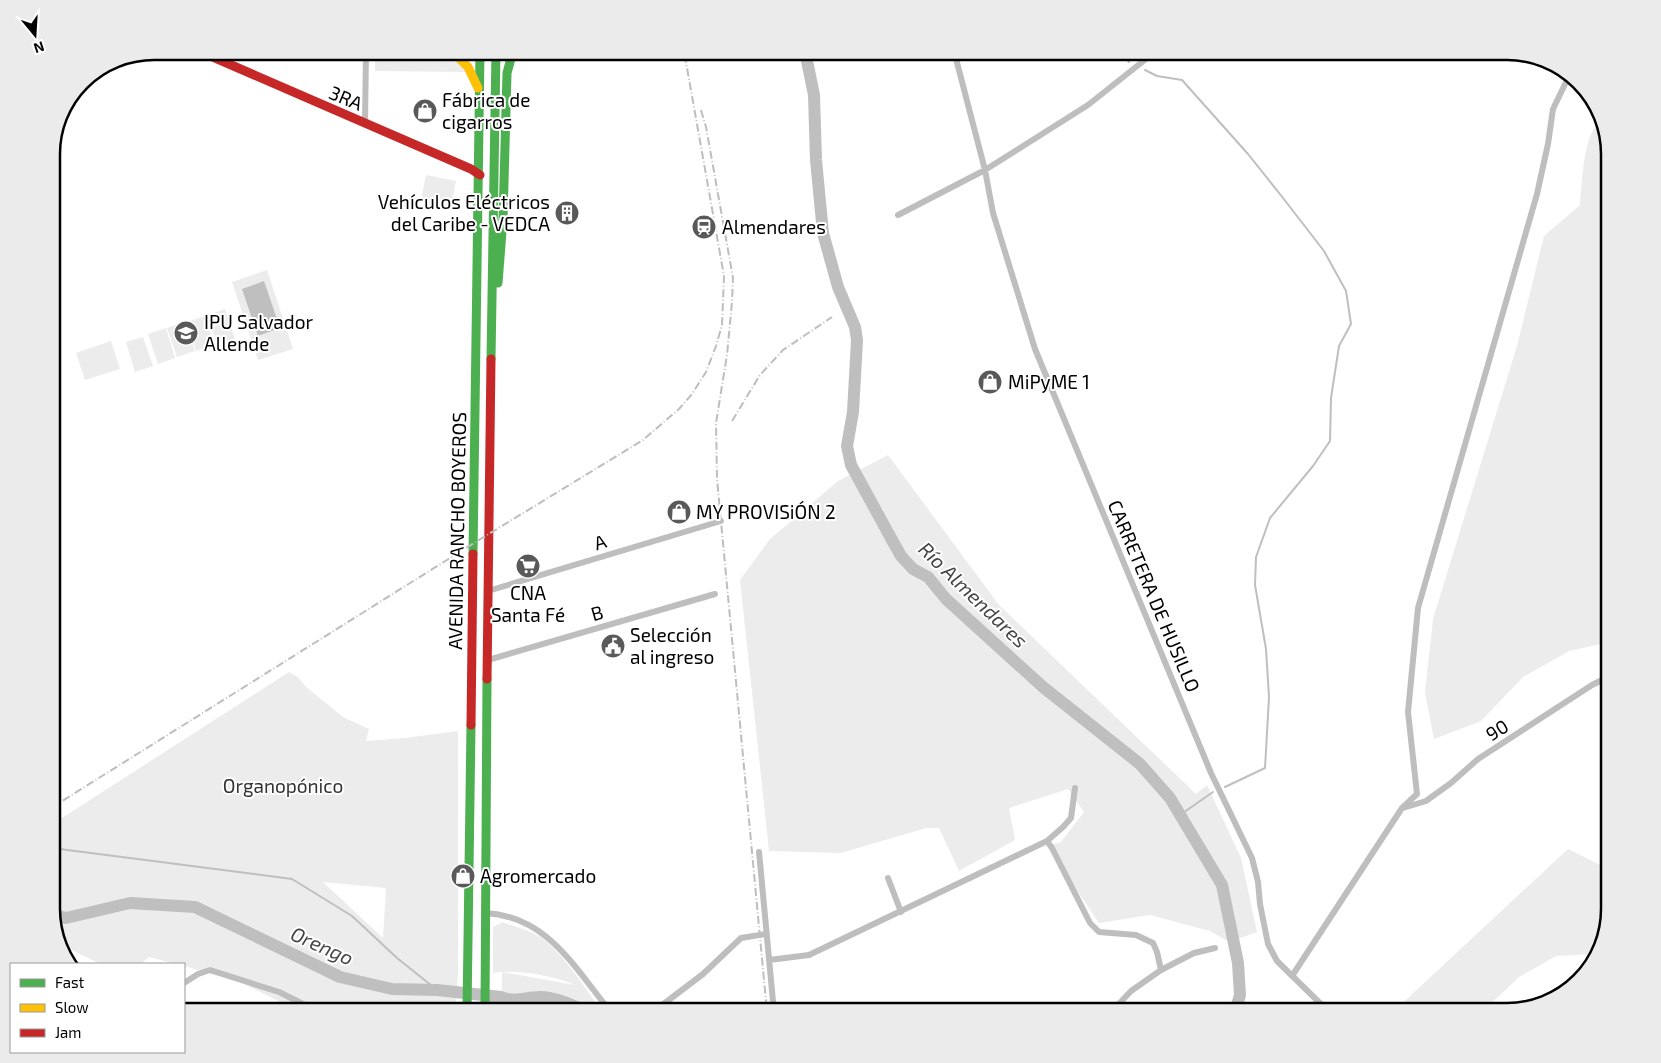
<svg xmlns="http://www.w3.org/2000/svg" width="1661" height="1063" font-family="'Exo 2',sans-serif">
	<style>
		.green { fill: #ececec; fill-rule: evenodd }
		.water { fill: #bfbfbf }
		.lines { fill: none; stroke-linecap: round; stroke-linejoin: round }
		.stream { stroke: #bfbfbf; stroke-width: 2 }
		.river { stroke: #bfbfbf; stroke-width: 12 }
		.street { stroke: #bebebe; stroke-width: 6 }
		.fast { stroke: #4caf50; stroke-width: 9 }
		.slow { stroke: #ffc107; stroke-width: 9 }
		.jam { stroke: #c62828; stroke-width: 9 }
		.rail { stroke: #bebebe; stroke-width: 2; stroke-dasharray: 8 2.5 1 2.5; stroke-linecap: butt }
		.labels { text-anchor: middle; stroke-width: 4; stroke-linejoin: round; paint-order: stroke }
		.street-label { font-size: 19px; fill: #000; stroke: #fff }
		.poi-label { font-size: 19px; fill: #000; stroke: #fff; text-anchor: start }
		.park-label { font-size: 19px; fill: #333; stroke: #fff }
		.water-label { font-size: 20px; font-style: italic; fill: #444; stroke: #fff }
		.rim { fill: none; stroke: #000; stroke-width: 2.5 }
	</style>
	<rect width="100%" height="100%" fill="#fff"/>
	<!-- green -->
	<path class="green" d="M375,51H438L455,59L468,72L375,71Z
		M1601,120L1610,154V642L1569,651L1523,677L1481,721L1434,739L1425,692L1433,619L1517,346L1544,236L1580,205C1582,184 1583,132 1601,120Z
		M426,175L456,181L451,206L421,200Z
		M267,270L293,349L258,360L232,282Z
		M225,309L235,339L217,344L208,315Z
		M205,316L214,345L196,351L187,322Z
		M185,322L195,351L177,357L167,328Z
		M166,328L175,358L158,364L148,334Z
		M143,337L153,366L135,372L126,342Z
		M111,341L120,369L85,380L76,353Z
		M888,455L999,605L1196,794L1207,785L1241,858L1257,932L1229,942L1210,931L1150,915L1099,923L1047,846L1061,842L1084,812L1068,789L1009,808L1015,840L959,871L939,828H926L841,853L769,851L740,580L770,539L838,481Z
		M289,672L298,677L306,687L343,717L369,729L366,741L405,738L458,731V974L455,1012H301L242,983L184,966V964H176L149,957L141,964H101L61,945L51,915V825ZM323,882L386,888L383,938Z
		M1568,849L1610,870V909L1596,954L1556,956L1519,977L1498,997L1479,1012H1393Z
		M503,922C515,927 529,930 540,937C564,954 586,989 602,1012H502V972L575,985C555,976 515,969 493,973V927Z"/>
	<!-- water -->
	<path class="water" d="M264,281L280,328L258,336L242,289Z"/>
	<g class="lines">
		<!-- stream -->
		<path class="stream" d="M1118,51L1129,62
			M1145,70L1157,76L1182,80L1248,154L1283,198L1324,251L1346,291L1351,324L1339,346L1331,398L1330,441L1313,466L1270,518L1256,557L1255,585L1266,649L1269,697L1265,768L1225,787
			M1180,815L1213,792
			M52,848L292,879L352,916L397,958L437,990"/>
		<!-- river -->
		<path class="river" d="M805,51L814,95L816,160L823,233L838,287L855,327L857,340L853,412L847,446L851,465L892,540L901,556L913,569L928,577L946,599L1043,687L1140,764L1170,798L1222,885L1238,963L1240,995L1235,1012
			M51,914L66,918L130,903L195,907L340,977L392,989L437,990L501,997C516,1003 525,997 540,997C553,997 573,1004 584,1012"/>
		<!-- street -->
		<path class="street" d="M954,51L985,170L993,213L1035,349L1211,773L1252,858L1258,882L1260,904L1268,944L1277,961L1329,1012
			M365,123L366,51
			M898,215L985,170L1088,105L1156,51
			M488,591L721,521
			M488,660L715,594
			M1403,808L1426,801L1451,783L1478,759L1592,685L1610,676
			M1047,841L1052,848L1090,923L1099,932L1136,935L1153,943L1157,952L1161,970
			M759,852L774,1012
			M888,878L901,912
			M485,913C548,916 575,969 611,1012
			M769,960L809,955L1047,841L1063,827L1071,818L1075,788
			M1292,976L1402,808L1417,794L1408,712L1418,608L1537,194L1548,144L1553,109L1567,80L1571,77
			M184,983L198,974L210,970L279,992L319,1012
			M653,1012L703,974L741,938L766,934
			M1117,1012V1006L1131,991L1161,970L1194,953L1215,948"/>
		<!-- fast -->
		<path class="fast" d="M498,283L503,219L507,73L513,51
			M491,359L496,51
			M473,554L480,51
			M467,1012L471,725
			M485,1012L487,679"/>
		<!-- slow -->
		<path class="slow" d="M452,51L468,67L478,88"/>
		<!-- jam -->
		<path class="jam" d="M199,51L471,169L480,175
			M487,679L491,359
			M471,725L473,554"/>
		<!-- rail -->
		<path class="rail" d="M701,110L706,127L733,278L732,302L727,355L716,423L717,479L767,1012
			M732,421L760,375L783,350L832,317
			M51,808L474,543L643,440L679,409L692,394L706,372L716,346L722,325L724,276L684,51"/>
	</g>
	<!-- icons -->
	<defs>
		<symbol id="shop-disc" viewBox="-11 -11 22 22"><circle r="9.5" fill="#595959" stroke="#fff"/><path d="M-5-2.5h2.3a2.7 3.5 0 0 1 5.4 0H5L5.5 6h-11ZM-1.5-2.5h3a1.5 2.3 0 0 0-3 0Z" fill="#fff"/></symbol>
		<symbol id="building-disc" viewBox="-11 -11 22 22"><circle r="9.5" fill="#595959" stroke="#fff"/><path d="M-4-6H4V6H1V3H-1V6H-4ZM-2.5-4.3h1.7v1.8h-1.7ZM.8-4.3h1.7v1.8H.8ZM-2.5-1h1.7V.8h-1.7ZM.8-1h1.7V.8H.8Z" fill="#fff"/></symbol>
		<symbol id="station-disc" viewBox="-11 -11 22 22"><circle r="9.5" fill="#595959" stroke="#fff"/><path d="M-3-6H3Q5-6 5-4V2Q5 4 3 4L4.5 6H3L1.5 4h-3L-3 6H-4.5L-3 4Q-5 4-5 2V-4Q-5-6-3-6ZM-3.5-4v3h7v-3ZM-3.5 1v1.5H-2V1ZM2 1v1.5H3.5V1Z" fill="#fff"/></symbol>
		<symbol id="school-disc" viewBox="-11 -11 22 22"><circle r="9.5" fill="#595959" stroke="#fff"/><path d="M0-5L7-2L0 1L-7-2ZM-4 1L0 2.5L4 1V4Q0 6-4 4Z" fill="#fff"/></symbol>
		<symbol id="supermarket-disc" viewBox="-11 -11 22 22"><circle r="9.5" fill="#595959" stroke="#fff"/><path d="M-6-5.5h2.5l.6 2H6L4.5 2H-2.5L-4.4-4H-6ZM-1.5 3.2a1.3 1.3 0 1 0 .1 0ZM3 3.2a1.3 1.3 0 1 0 .1 0Z" fill="#fff"/></symbol>
		<symbol id="civic-disc" viewBox="-11 -11 22 22"><circle r="9.5" fill="#595959" stroke="#fff"/><path d="M-.6-6.5H3V-4.5H.6V-3L4-1V1h2V6H-6V1h2V-1L-.6-3ZM-1.2 2.5V6h2.4V2.5Z" fill="#fff"/></symbol>
	</defs>
	<g fill-rule="evenodd">
		<use href="#shop-disc" x="411" y="97" width="28" height="28"/>
		<use href="#building-disc" x="553" y="199" width="28" height="28"/>
		<use href="#station-disc" x="690" y="213" width="28" height="28"/>
		<use href="#school-disc" x="172" y="319" width="28" height="28"/>
		<use href="#shop-disc" x="976" y="368" width="28" height="28"/>
		<use href="#shop-disc" x="665" y="498" width="28" height="28"/>
		<use href="#supermarket-disc" x="514" y="552" width="28" height="28"/>
		<use href="#civic-disc" x="599" y="632" width="28" height="28"/>
		<use href="#shop-disc" x="449" y="862" width="28" height="28"/>
	</g>
	<g class="labels">
		<!-- street labels -->
		<g class="street-label">
			<text transform="translate(346 98) rotate(23)" y="7">3RA</text>
			<text transform="translate(457 531) rotate(-89)" y="7">AVENIDA RANCHO BOYEROS</text>
			<text transform="translate(600 542) rotate(-17)" y="7">A</text>
			<text transform="translate(1154 596) rotate(67)" y="7">CARRETERA DE HUSILLO</text>
			<text transform="translate(597 613) rotate(-16)" y="7">B</text>
			<text transform="translate(1497 730) rotate(-32)" y="7">90</text>
		</g>
		<!-- poi labels -->
		<g class="poi-label">
			<text x="442" y="107">Fábrica de<tspan x="442" dy="22">cigarros</tspan></text>
			<text x="550" y="209" text-anchor="end">Vehículos Eléctricos<tspan x="550" dy="22">del Caribe - VEDCA</tspan></text>
			<text x="722" y="234">Almendares</text>
			<text x="204" y="329">IPU Salvador<tspan x="204" dy="22">Allende</tspan></text>
			<text x="1008" y="389">MiPyME 1</text>
			<text x="696" y="519">MY PROVISiÓN 2</text>
			<text x="528" y="600" text-anchor="middle">CNA<tspan x="528" dy="22">Santa Fé</tspan></text>
			<text x="630" y="642">Selección<tspan x="630" dy="22">al ingreso</tspan></text>
			<text x="480" y="883">Agromercado</text>
		</g>
		<!-- park labels -->
		<g class="park-label">
			<text x="283" y="793">Organopónico</text>
		</g>
		<!-- water labels -->
		<g class="water-label">
			<text transform="translate(973 595) rotate(44)" y="7">Río Almendares</text>
			<text transform="translate(322 946) rotate(24)" y="7">Orengo</text>
		</g>
	</g>
	<!-- crop -->
	<path d="M0 0H1661V1063H0ZM154 60H1507A94 94 0 0 1 1601 154V909A94 94 0 0 1 1507 1003H154A94 94 0 0 1 60 909V154A94 94 0 0 1 154 60Z" fill="#ebebeb" fill-rule="evenodd"/>
	<path class="rim" d="M154 60H1507A94 94 0 0 1 1601 154V909A94 94 0 0 1 1507 1003H154A94 94 0 0 1 60 909V154A94 94 0 0 1 154 60Z"/>
	<!-- legend -->
	<rect x="10" y="963" width="175" height="90" fill="#ffffff" stroke="#999999"/>
	<rect x="20" y="979" width="25" height="8" fill="#4caf50" stroke="#999999"/>
	<text x="55" y="988" font-size="15" fill="#000000">Fast</text>
	<rect x="20" y="1004" width="25" height="8" fill="#ffc107" stroke="#999999"/>
	<text x="55" y="1013" font-size="15" fill="#000000">Slow</text>
	<rect x="20" y="1029" width="25" height="8" fill="#c62828" stroke="#999999"/>
	<text x="55" y="1038" font-size="15" fill="#000000">Jam</text>
	<!-- north arrow -->
	<g transform="translate(35 35) rotate(162)" stroke="#ffffff" stroke-width="4" paint-order="stroke">
	<path d="M0-4L9 19L0 12L-9 19Z" fill="#000000"/>
	<text y="-8" font-size="14" font-weight="bold" text-anchor="middle" fill="#000000">N</text>
	</g>
</svg>
